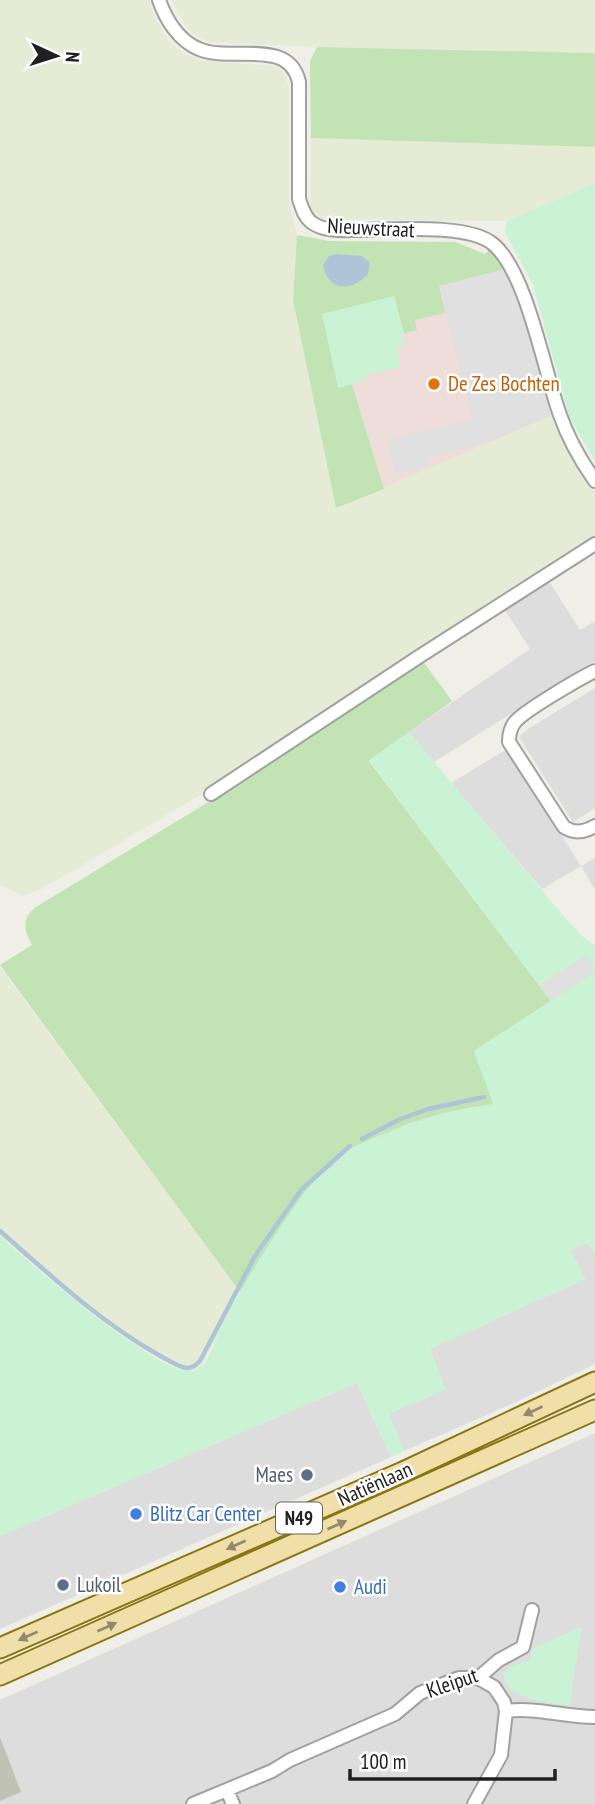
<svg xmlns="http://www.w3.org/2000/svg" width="595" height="1804" font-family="'PT Sans Narrow',sans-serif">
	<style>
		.residential { fill: #dedddd }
		.commercial { fill: #eeddd9 }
		.construction { fill: #c0c3b4 }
		.farmland { fill: #e6ebd5 }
		.grass { fill: #c2e3b4 }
		.park { fill: #caf3d5 }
		.parking { fill: #e0e0e0 }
		.water { fill: #adc6d7 }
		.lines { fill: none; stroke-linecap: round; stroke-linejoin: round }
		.stream { stroke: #adc6d7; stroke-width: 4.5 }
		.minor-casing { stroke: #a1a1a1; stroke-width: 16 }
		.primary-casing { stroke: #897613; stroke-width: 23 }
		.minor { stroke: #fff; stroke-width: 12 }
		.primary { stroke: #f1dfaa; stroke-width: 19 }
		.oneway { fill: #93896c }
		.food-dot { fill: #e8710a; stroke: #fff; stroke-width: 2.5 }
		.service-dot { fill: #5c6f8a; stroke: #fff; stroke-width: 2.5 }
		.shop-dot { fill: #3f7fe0; stroke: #fff; stroke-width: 2.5 }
		.labels { text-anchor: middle; stroke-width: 5; stroke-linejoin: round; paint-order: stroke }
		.shield { fill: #fff; stroke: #636363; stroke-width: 2 }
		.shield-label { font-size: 19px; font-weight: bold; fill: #202020 }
		.street-label { font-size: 21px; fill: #202020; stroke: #fff }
		.food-label { font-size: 21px; fill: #c56008; stroke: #fff; text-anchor: start }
		.service-label { font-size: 21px; fill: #4e5e75; stroke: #fff; text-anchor: end }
		.shop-label { font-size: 21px; fill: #366cbe; stroke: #fff; text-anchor: start }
	</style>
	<rect width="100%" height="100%" fill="#efeee7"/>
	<!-- residential -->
	<path class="residential" d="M547,578L580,630L595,621V661L434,762L409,732L530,649L503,607Z
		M595,688V808L573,822L519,737L528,729Z
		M507,749L581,866L595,858V890L581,866L542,889L451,783Z
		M588,1242L595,1253V1364L514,1403L404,1451L388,1414L445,1389L430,1349L585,1279L570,1250Z
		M357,1383L391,1457L0,1629V1536Z
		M595,1433V1804H0V1700Z"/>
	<!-- commercial -->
	<path class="commercial" d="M502,270L514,283L551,416L384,489L352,384L394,296L404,334L417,330L415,320L439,286Z"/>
	<!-- construction -->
	<path class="construction" d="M0,1737L21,1792L0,1801Z"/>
	<!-- farmland -->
	<path class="farmland" d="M0,0H149L154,16L168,40L186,55L206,61L273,66L280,69L285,76L289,87V203L297,235L293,300L336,508L551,416L566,447L595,493V537L203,793L42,889L23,896L0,885Z
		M171,0H595V53L317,47L210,42L197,37L187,28Z
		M311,138L595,147V183L507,221L329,219L317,215L310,207Z
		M0,967L240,1292L200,1369L192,1372L185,1371L140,1348L81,1305L0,1236Z"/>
	<!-- grass -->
	<path class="grass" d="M317,47L595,53V147L311,138L310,61Z
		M297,235L329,241L455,242L485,254L490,249L505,266L502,270L439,286L445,313L415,320L417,330L404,334L394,296L339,387L352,384L384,489L336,508L293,300Z
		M422,660L452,701L369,761L551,1001L474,1051L494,1104L410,1123L337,1157L303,1195L240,1292L0,965L32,945C24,929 21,919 36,907L210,801Z"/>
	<!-- park -->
	<path class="park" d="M595,183V461L569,416L533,285L505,232L507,221Z
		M394,296L404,334L402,335L404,345L396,347L401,367L366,375L367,379L338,388L322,314Z
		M409,732L560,912L582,936L595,946V1253L587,1242L571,1250L585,1279L430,1349L446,1389L389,1414L404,1451L391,1457L357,1383L0,1536V1236C27,1261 163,1380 194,1371C209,1367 215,1339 221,1327C241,1287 265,1250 290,1213C304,1194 318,1170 338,1156C350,1148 363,1143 376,1137C418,1119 448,1110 493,1104L474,1051L551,1001L369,760Z
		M582,1627L569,1706C549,1702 503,1700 504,1673L511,1666L531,1660L532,1648Z"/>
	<!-- parking -->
	<path class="parking" d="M505,266L514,283L551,416L479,445L428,458L429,466L395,474L387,440L472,420L439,286L502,270Z
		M586,955L595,968V972L551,1001L540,985Z"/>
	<!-- water -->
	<path class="water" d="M336,254L362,256L370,263L368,274C352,292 328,292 323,265L329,256Z"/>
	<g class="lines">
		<!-- stream -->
		<path class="stream" d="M362,1139L398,1120L428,1109L484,1097
			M0,1231C50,1275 99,1321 157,1354C166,1359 176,1366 186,1368C193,1368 196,1365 200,1361L255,1256L301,1190L350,1146"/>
		<defs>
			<path id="minor" d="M159,0C166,20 179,41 199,49C231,63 289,37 299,82V199C302,208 304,216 311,222C324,232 343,230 358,230C391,230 468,223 493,244C527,272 544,371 560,415C568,438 581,461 595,481
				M595,671C580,678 524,711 515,722C510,728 509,734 509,742L564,827C575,834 584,832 595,826
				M211,794L420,656L595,544
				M478,1678L499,1660L523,1647L532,1610
				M227,1790L233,1804
				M193,1804L272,1771L290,1760L395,1714L420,1693L459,1678H478L494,1687L504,1702L506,1711C536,1707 565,1717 595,1717
				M474,1804L501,1755L506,1711"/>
			<path id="primary" d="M0,1648L403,1472L595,1382
				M0,1675L595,1410"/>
		</defs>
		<!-- minor casing -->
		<use href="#minor" class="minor-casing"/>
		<!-- primary casing -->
		<use href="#primary" class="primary-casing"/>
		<!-- minor -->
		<use href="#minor" class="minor"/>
		<!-- primary -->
		<use href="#primary" class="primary"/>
	</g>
	<!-- one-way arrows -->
	<defs><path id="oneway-solid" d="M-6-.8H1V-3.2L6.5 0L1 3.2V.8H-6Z" transform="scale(1.75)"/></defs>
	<g class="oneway">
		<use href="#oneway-solid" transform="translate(533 1411) rotate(155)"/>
		<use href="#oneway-solid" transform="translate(337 1525) rotate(-24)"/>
		<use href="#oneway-solid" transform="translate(236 1545) rotate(156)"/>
		<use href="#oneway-solid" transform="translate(107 1627) rotate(-24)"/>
		<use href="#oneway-solid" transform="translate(28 1636) rotate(156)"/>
	</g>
	<!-- markers -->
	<circle class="food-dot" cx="434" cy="384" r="7"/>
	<g class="service-dot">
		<circle cx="307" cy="1475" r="7"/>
		<circle cx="63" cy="1585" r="7"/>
	</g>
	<g class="shop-dot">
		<circle cx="136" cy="1514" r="7"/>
		<circle cx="340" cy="1587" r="7"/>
	</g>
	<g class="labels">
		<!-- shield labels -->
		<rect class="shield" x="276" y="1502.5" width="46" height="31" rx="5"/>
		<g class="shield-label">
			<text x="299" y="1525">N49</text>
		</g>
		<!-- street labels -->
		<g class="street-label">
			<text transform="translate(371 228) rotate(3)" y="7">Nieuwstraat</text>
			<text transform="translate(375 1484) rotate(-24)" y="7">Natiënlaan</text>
			<text transform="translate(452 1683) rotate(-19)" y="7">Kleiput</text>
		</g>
		<!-- food labels -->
		<g class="food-label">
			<text x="448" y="391">De Zes Bochten</text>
		</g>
		<!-- service labels -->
		<g class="service-label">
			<text x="293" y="1482">Maes</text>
			<text x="77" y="1592" text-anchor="start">Lukoil</text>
		</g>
		<!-- shop labels -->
		<g class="shop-label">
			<text x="150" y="1521">Blitz Car Center</text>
			<text x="354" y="1594">Audi</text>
		</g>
	</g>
	<!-- north arrow -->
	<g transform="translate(56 56) rotate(94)" stroke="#ffffff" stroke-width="5" paint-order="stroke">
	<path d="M0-5L12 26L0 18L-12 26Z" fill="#202020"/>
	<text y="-10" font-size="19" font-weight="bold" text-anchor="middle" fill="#202020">N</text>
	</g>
	<!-- scale -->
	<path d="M350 1769v10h205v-10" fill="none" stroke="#202020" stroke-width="3.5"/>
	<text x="360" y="1769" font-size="21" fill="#202020" stroke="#ffffff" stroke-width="5" paint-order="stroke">100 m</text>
</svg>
